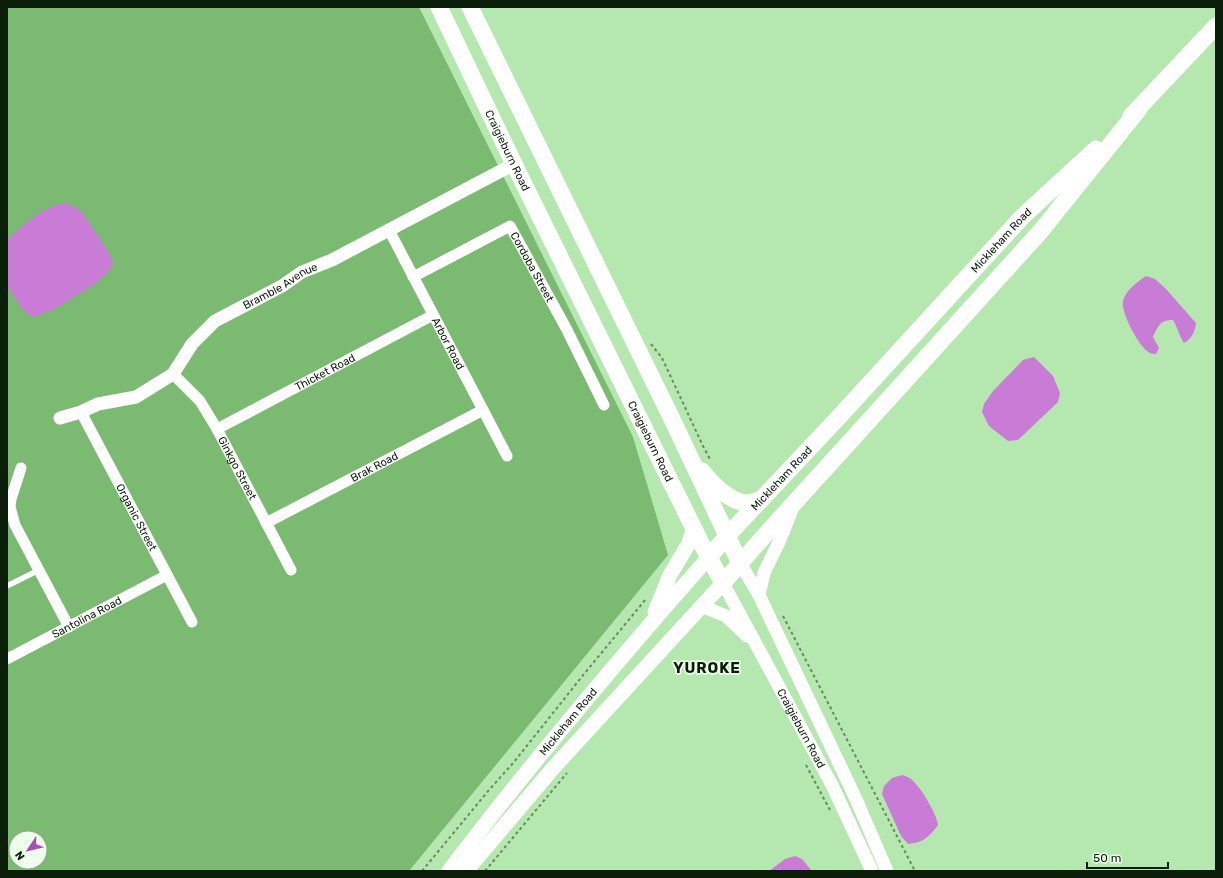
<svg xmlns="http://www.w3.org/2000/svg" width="1223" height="878" font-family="Rubik,sans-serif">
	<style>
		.green { fill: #7aba71; fill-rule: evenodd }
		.water { fill: #c87cd6 }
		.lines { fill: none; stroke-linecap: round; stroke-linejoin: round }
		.path { stroke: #658960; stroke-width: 2; stroke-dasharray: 3 3; stroke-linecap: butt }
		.service { stroke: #fff; stroke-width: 5.5 }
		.minor { stroke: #fff; stroke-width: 11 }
		.tertiary { stroke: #fff; stroke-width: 13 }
		.secondary { stroke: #fff; stroke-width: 15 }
		.primary { stroke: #fff; stroke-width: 17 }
		.labels { text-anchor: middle; stroke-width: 3.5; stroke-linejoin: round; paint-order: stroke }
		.street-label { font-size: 11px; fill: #0b1e09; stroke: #eefeec }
		.district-label { font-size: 15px; font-weight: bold; letter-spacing: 1px; fill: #0b1e09; stroke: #eefeec }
	</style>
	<rect width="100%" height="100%" fill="#b5e8ae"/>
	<!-- green -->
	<path class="green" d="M7,7H419L633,437L668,555L409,871H7ZM16,838H40V862H16Z"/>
	<!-- water -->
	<path class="water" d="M65,203L73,206L82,212L110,254L113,262L111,269L95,284L55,309L34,317L31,316L24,311L7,286V240C23,225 43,206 65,203Z
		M1146,276L1155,279L1166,289L1196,323C1195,331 1192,339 1184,343C1179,336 1178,328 1173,320C1160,320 1158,326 1153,337L1159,348L1156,354C1154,354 1152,354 1150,353C1140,349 1120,312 1123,301C1126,290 1137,282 1146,276Z
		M1034,357L1053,376L1060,393L1058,402L1018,440L1008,441L989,426L982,412L984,404L993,391L1023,360Z
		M902,775C905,776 909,777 911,779C920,786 937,814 938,825C930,836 923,843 908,844L901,836L882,794L884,786L892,778Z
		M795,856L802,859L812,871H769L785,859Z"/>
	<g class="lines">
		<!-- path -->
		<path class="path" d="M651,344L662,358L703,446L711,461
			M783,616L915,871
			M806,765L831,812
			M422,871L489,790L514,762L584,674L646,599
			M485,871L567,773"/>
		<!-- service -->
		<path class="service" d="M7,586L39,570"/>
		<!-- minor -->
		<g class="minor">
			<path id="s1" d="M389,230L507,456"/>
			<path id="s2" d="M413,277L510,226L566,328L604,405"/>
			<path id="s3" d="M173,374L200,401L217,429L291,570"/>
			<path id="s4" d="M81,412L192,622"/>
			<path id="s5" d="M217,429L433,315"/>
			<path d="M21,468L11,499L10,507L15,525L69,627"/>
			<path id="s6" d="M266,523L483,410"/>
			<path id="s7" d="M7,659L167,575"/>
		</g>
		<!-- tertiary -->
		<g class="tertiary">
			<path id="s8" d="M60,418L81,412L98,404L136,397L173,374L192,344L215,321L282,286L302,272L332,260L514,164"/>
			<path d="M740,563L759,595L856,799L887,871"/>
			<path id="s9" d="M723,583L832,785L872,871"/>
			<path d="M759,595L764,573L779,542L792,510"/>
			<path d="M701,606L726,616L747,636"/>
		</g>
		<!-- secondary -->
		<g class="secondary">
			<path d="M655,612L670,575L689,543L694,527"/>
			<path id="s10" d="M449,871C531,763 619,659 709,557"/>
			<path d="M466,871L555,766L723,583"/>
		</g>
		<!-- primary -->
		<g class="primary">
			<path id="s11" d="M439,7L514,164L700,541L723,583L757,544L1040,232L1139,109"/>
			<path d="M470,7L671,417L740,563"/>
			<path d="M1131,116L1216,26"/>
			<path d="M702,471C712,484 729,501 746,503C751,503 757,501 762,499"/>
			<path id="s12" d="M709,557L727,536L837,419L1023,216L1096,149"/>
		</g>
	</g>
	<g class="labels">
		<!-- street labels -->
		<g class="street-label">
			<text dy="4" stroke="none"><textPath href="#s11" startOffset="159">Craigieburn Road</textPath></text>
			<text dy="4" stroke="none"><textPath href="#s12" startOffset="431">Mickleham Road</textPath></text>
			<text dy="4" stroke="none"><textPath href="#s2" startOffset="156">Cordoba Street</textPath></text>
			<text dy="4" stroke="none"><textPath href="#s8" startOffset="265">Bramble Avenue</textPath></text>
			<text dy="4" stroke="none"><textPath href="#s1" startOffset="128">Arbor Road</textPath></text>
			<text dy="4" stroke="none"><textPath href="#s5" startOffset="122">Thicket Road</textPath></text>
			<text dy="4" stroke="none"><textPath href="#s11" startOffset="483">Craigieburn Road</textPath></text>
			<text dy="4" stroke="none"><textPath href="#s6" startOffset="122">Brak Road</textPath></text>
			<text dy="4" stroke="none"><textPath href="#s3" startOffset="115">Ginkgo Street</textPath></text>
			<text dy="4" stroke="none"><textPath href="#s12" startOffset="107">Mickleham Road</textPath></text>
			<text dy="4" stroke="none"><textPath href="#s4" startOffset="119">Organic Street</textPath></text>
			<text dy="4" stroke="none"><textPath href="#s7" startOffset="90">Santolina Road</textPath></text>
			<text dy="4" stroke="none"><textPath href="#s10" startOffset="191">Mickleham Road</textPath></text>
			<text dy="4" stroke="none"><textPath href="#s9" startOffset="165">Craigieburn Road</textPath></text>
		</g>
		<!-- district labels -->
		<g class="district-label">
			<text x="707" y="673">YUROKE</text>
		</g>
	</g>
	<!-- border -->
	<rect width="1223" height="878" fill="none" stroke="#0b1e09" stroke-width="16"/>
	<!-- north arrow -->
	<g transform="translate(28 850) rotate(235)"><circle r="19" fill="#eefeec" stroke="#93a491"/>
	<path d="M0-3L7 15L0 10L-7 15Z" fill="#a94eb9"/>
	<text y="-6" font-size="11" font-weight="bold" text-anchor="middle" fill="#0b1e09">N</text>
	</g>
	<!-- scale -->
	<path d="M1087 862v6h81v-6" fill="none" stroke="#0b1e09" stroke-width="2"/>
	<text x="1093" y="862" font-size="12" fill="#0b1e09" stroke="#eefeec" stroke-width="3" paint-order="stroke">50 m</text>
</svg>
